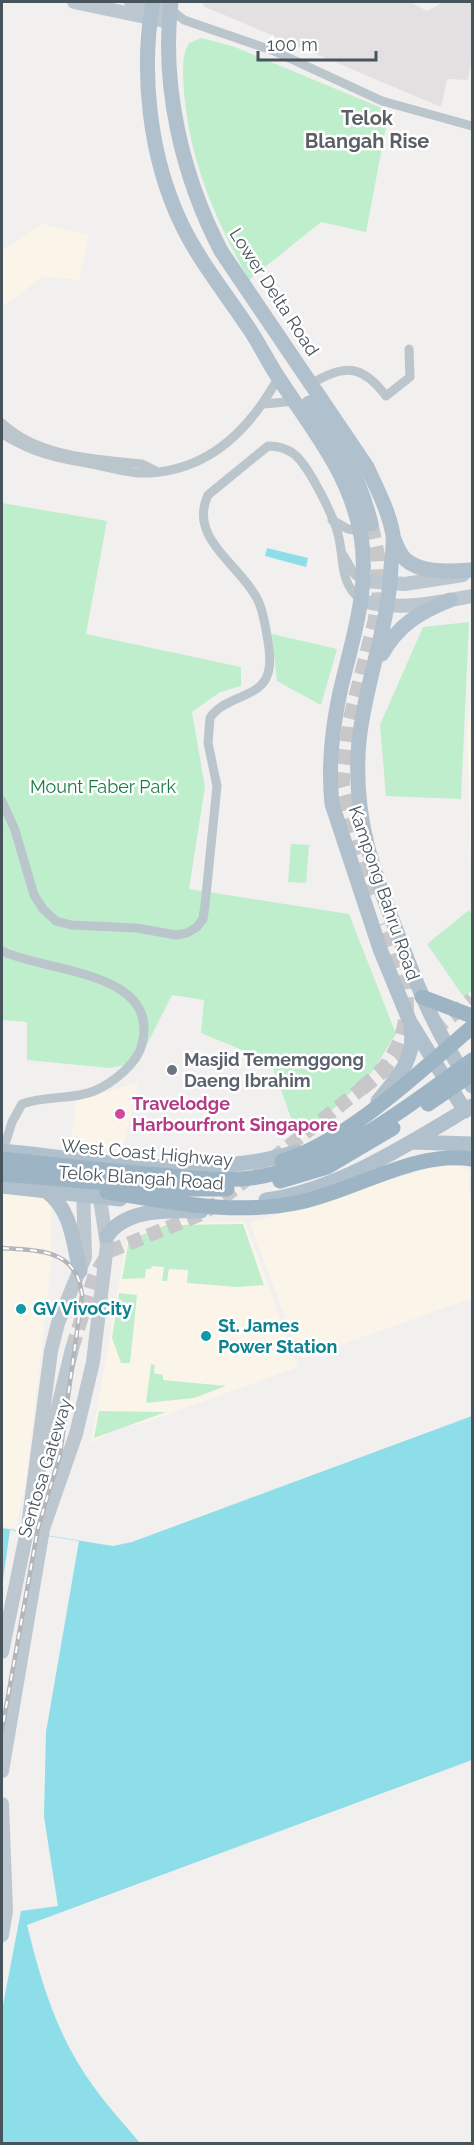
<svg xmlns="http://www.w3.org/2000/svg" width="474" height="2145" font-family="Raleway,sans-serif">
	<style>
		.commercial { fill: #fbf5e9 }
		.education { fill: #e3e0e1 }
		.green { fill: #bfeecd }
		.water { fill: #8edee9 }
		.pier { fill: #f2efef }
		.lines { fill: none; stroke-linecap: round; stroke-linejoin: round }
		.secondary-tunnel { stroke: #c8c8ca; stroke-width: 14; stroke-dasharray: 14 7; stroke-linecap: butt }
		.primary-tunnel { stroke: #c8c8ca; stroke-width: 15; stroke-dasharray: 15 8; stroke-linecap: butt }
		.trunk-tunnel { stroke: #c8c8ca; stroke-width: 15; stroke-dasharray: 15 8; stroke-linecap: butt }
		.minor { stroke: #bbc5cc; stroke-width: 9 }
		.secondary { stroke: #bcc7d0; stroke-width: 14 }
		.primary { stroke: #b0c1cd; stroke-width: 15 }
		.trunk { stroke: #9cb4c4; stroke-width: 15 }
		.rail-casing { stroke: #b2b5b9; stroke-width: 4.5 }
		.rail { stroke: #fff; stroke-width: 2; stroke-dasharray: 7; stroke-linecap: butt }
		.worship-dot { fill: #6b7280; stroke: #fff; stroke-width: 2 }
		.hotel-dot { fill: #d1479c; stroke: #fff; stroke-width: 2 }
		.culture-dot { fill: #0f9aa8; stroke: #fff; stroke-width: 2 }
		.labels { text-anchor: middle; stroke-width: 5; stroke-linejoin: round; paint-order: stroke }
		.street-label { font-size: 18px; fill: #48545c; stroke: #fff }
		.park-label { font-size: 18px; fill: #1a7c43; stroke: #fff }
		.worship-label { font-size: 18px; font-weight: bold; fill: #5b616d; stroke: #fff; text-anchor: start }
		.hotel-label { font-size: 18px; font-weight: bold; fill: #b23c85; stroke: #fff; text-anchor: start }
		.culture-label { font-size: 18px; font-weight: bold; fill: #0d838f; stroke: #fff; text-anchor: start }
		.neighbourhood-label { font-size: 20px; font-weight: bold; fill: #5c6064; stroke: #fff }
	</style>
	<rect width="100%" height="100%" fill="#f2efef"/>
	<!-- commercial -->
	<path class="commercial" d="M42,224L89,235L79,280L44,276L2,307V250Z
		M472,679V896L467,733Z
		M139,1082L122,1150L71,1145L76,1101Z
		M443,1164L459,1166L469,1171V1195L472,1203V1298L301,1359L250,1223Z
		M2,1191L51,1197V1265L26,1480L16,1528L2,1526Z
		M245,1222L298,1367L149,1421L114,1430L91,1443L127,1239L166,1223Z"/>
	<!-- education -->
	<path class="education" d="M204,2H410L427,11L444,2H469L472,3V56L468,80L447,79L441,107L203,6Z"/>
	<!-- green -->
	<path class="green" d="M202,38L235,47L389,111L366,232L321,222L249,280C215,218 191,165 184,93C183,78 181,56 189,43Z
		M2,503L107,521L86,634L241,667V686L220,692L192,712L205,787L189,889L349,914L396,1034L372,1072L328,1114L297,1135L271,1062L201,1033L204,1000L172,995L138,1062L110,1068L27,1060V1022L2,1020Z
		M469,622L461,799L386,796L380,725L423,627Z
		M272,634L337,649L321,705L277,681Z
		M291,844L309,845L306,883L288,882Z
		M469,910L472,914V991L463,996L427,944Z
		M243,1224L264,1285L238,1287L187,1283L188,1270L169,1269L167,1281H162L164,1267L152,1266L151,1269H146L145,1278L122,1279L129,1240L166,1225Z
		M119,1293L137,1295L130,1363H121L112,1338Z
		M151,1364L155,1365L154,1373L163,1375V1380L226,1386L194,1398L146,1403Z
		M99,1411L166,1412L94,1438Z"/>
	<!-- water -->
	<path class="water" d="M267,548L308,558L306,567L265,556Z
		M472,1416V1760L27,1925C39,1973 52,2020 78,2063C95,2092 118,2117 140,2143H2V1528L113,1546L132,1542Z"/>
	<!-- pier -->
	<path class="pier" d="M10,1530L79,1541L46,1732L44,1817L58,1906L21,1911L2,2010V1587Z"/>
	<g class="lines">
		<!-- secondary-tunnel -->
		<path class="secondary-tunnel" d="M72,1349L95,1274L110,1251L204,1213L361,1089"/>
		<!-- primary-tunnel -->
		<path class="primary-tunnel" d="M371,524L378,558L379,594L375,621L350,720L342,784L360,853L375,894
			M361,1089C371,1080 383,1071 390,1060C420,1015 403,967 386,922"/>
		<!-- trunk-tunnel -->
		<path class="trunk-tunnel" d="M361,1089L472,999"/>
		<!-- minor -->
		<path class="minor" d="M170,9L184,20L274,51L382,101L472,126
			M311,384C344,364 362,364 386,396L410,377L409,349
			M264,404L296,401
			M2,423C38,457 95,459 142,464L156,471
			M2,434C36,455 58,458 97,465C111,468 128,473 142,473C207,473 249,431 278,378
			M332,520L348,529L360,531
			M342,553L355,575L364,581
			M2,801L15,830L34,895L43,909L56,921L71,925L137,928L176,935L187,933L197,927L203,919L205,905L217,786L208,743L210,718C224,696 259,698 267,676C272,664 269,647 267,635C264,620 262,604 253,592C234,561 189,536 208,495L268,446C278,446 286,448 294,454C309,466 333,515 338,534C345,560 338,582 362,601
			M2,951C44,972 161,970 142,1044C138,1063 113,1083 94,1091C73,1100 47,1095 22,1104L12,1122L3,1151"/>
		<!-- secondary -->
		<path class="secondary" d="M74,2L169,22
			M131,2L170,9
			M364,581L405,584L463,575
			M362,601C399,611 436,603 472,596
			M35,1478L48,1448L72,1349
			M2,1652L28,1526L51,1351L58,1323L85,1257L83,1186
			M2,1771L43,1529L76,1434L93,1362L107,1245L98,1186
			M2,1804L6,1911L2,1935"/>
		<!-- primary -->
		<path class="primary" d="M153,2C140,73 150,158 181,223C199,261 227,295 250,330C260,345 268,362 278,377C311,428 350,473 361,536C370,590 352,640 340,692C332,729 328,766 332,804L380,949L410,1022L465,1111
			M171,2C161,86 182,176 221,251L367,467C377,489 389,511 393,535C394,545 392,557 391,567C389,627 365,682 359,741C352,816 373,872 400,940C419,992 440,1040 472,1086
			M309,403C338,441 360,477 371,524
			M394,539C397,546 400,555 406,560C422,574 453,571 472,570
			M382,654C398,625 420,612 450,600
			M378,1101C396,1079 416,1060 411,1028
			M411,1142L472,1144
			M2,1151C94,1160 205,1181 296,1152
			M2,1186L120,1199
			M46,1191C72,1210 73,1242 80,1271
			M266,1200C338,1190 410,1143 472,1106
			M107,1236C127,1207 170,1211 201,1211"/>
		<!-- trunk -->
		<path class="trunk" d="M422,997L472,1016
			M428,1104L472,1074
			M2,1159C54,1165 107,1171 160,1175C195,1178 228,1183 264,1176C343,1159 408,1106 472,1060
			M282,1161C348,1141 420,1071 472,1027
			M2,1174L180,1189H227
			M280,1181L327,1167L393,1128
			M107,1192C172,1202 236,1216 301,1202C356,1190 416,1150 472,1159"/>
		<defs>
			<path id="rail" d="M2,1248C38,1251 77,1248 82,1295L60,1455L38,1528L2,1730"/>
		</defs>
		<!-- rail casing -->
		<use href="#rail" class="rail-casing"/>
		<!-- rail -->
		<use href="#rail" class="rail"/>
	</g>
	<!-- markers -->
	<circle class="worship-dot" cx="172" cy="1070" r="6"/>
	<circle class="hotel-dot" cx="120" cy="1114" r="6"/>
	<g class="culture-dot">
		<circle cx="21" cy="1309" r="6"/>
		<circle cx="206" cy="1336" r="6"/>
	</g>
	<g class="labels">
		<!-- street labels -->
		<g class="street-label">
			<text transform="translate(274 292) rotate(57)" y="6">Lower Delta Road</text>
			<text transform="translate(384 893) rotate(71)" y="6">Kampong Bahru Road</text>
			<text transform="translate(147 1153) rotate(5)" y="6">West Coast Highway</text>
			<text transform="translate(141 1178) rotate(4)" y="6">Telok Blangah Road</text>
			<text transform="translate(45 1468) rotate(-73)" y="6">Sentosa Gateway</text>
		</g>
		<!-- park labels -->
		<g class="park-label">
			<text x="103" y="793">Mount Faber Park</text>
		</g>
		<!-- worship labels -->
		<g class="worship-label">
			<text x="184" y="1066">Masjid Tememggong<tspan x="184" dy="21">Daeng Ibrahim</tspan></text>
		</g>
		<!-- hotel labels -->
		<g class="hotel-label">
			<text x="132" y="1110">Travelodge<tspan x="132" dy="21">Harbourfront Singapore</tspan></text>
		</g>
		<!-- culture labels -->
		<g class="culture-label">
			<text x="33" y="1315">GV VivoCity</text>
			<text x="218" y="1332">St. James<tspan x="218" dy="21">Power Station</tspan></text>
		</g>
		<!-- neighbourhood labels -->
		<g class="neighbourhood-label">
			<text x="367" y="125">Telok<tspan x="367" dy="23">Blangah Rise</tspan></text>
		</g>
	</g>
	<!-- border -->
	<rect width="474" height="2145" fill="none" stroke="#48545c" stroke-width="6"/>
	<!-- scale -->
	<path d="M258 51v9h118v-9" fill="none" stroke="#48545c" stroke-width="3"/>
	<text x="267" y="51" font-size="18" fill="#48545c" stroke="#ffffff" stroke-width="4.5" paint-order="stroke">100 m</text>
</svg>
